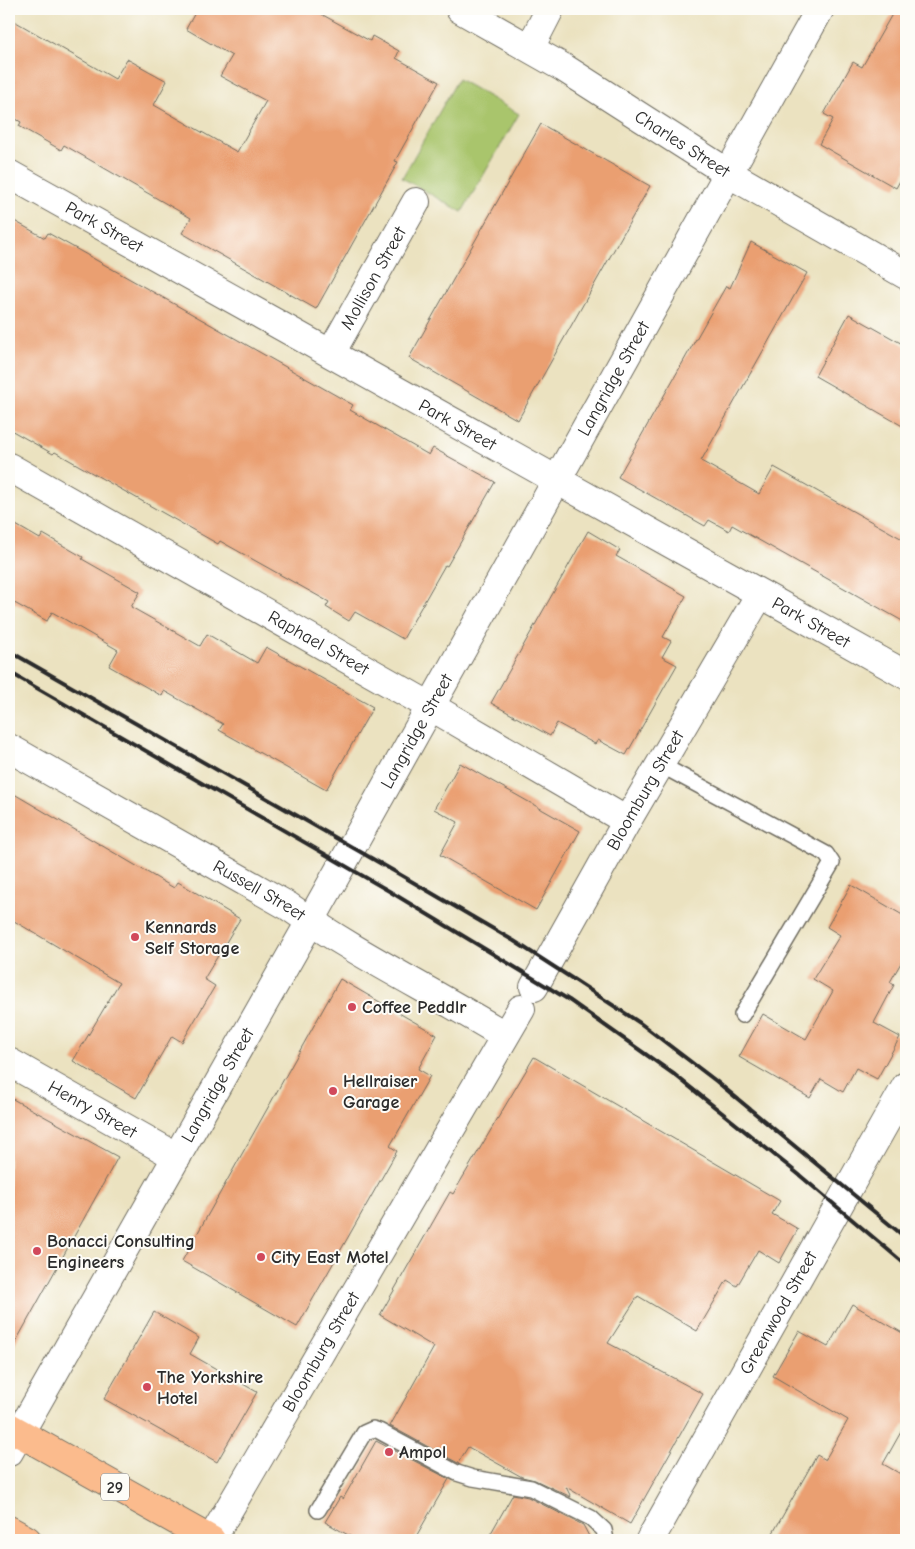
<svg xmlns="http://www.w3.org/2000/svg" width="915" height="1549" font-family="'Comic Neue',sans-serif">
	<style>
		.green { fill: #a9c56c; stroke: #6a784c }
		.building { fill: #ea9f71 }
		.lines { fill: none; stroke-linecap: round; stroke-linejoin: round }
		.service-casing { stroke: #6e6b5f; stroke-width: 18 }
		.minor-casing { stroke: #6e6b5f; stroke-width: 30 }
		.tertiary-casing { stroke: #6e6b5f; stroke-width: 30 }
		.trunk-casing { stroke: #6e6b5f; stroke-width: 30 }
		.service { stroke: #fff; stroke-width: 15 }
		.minor { stroke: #fff; stroke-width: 28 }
		.tertiary { stroke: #fff; stroke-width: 28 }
		.trunk { stroke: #fbbb8d; stroke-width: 28 }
		.rail { stroke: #2b2b2b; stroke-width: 4 }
		.poi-dot { fill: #d1495b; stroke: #fdfcf7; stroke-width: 2 }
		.labels { text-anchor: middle; stroke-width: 4; stroke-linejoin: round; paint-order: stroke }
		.shield { fill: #fdfcf7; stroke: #6a6a68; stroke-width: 1 }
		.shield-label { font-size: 16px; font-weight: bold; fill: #2b2b2b }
		.street-label { font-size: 18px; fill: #2b2b2b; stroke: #fdfcf7 }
		.poi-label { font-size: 18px; font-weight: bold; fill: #2b2b2b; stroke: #fdfcf7; text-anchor: start }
	</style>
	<rect width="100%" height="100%" fill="#fdfcf7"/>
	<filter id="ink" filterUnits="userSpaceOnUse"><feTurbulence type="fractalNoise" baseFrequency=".02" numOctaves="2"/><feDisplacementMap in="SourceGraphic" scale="10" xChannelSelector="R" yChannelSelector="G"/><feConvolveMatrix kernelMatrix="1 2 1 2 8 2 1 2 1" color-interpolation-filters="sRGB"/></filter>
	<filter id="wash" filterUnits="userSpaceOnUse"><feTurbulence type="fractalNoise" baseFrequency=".0096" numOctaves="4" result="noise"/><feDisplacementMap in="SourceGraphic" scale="20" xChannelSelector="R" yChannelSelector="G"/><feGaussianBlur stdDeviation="1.12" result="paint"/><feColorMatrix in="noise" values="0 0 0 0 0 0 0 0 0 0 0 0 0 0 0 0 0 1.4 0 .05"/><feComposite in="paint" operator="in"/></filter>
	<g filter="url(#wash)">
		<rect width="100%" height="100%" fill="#ebe2c0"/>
		<!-- green -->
		<path class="green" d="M458,79L519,114L462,212L402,178Z"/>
		<g id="blocks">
			<!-- building -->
			<path class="building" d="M197,9H312L370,41L372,36L399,51L396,58L439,82L395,161L398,162L316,309L182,233L191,218L64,145L61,150L19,126L21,122L9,115V18L115,79L127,59L167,81L154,105L237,152L266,101L220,76L232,56L186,29Z
				M895,9H906V170L896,188L819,144L833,119L824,114L853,62L862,67Z
				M541,124L650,186L518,420L409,358Z
				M9,218L45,238L48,233L153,292L353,405L350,410L429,455L433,448L495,482L447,566L445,565L403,639L355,612L349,621L326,607L329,602L220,541L218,544L55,452L53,454L9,429Z
				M751,242L807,273L701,461L759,494L774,467L906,541V623L732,525L729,531L709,520L705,526L618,477L726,286L730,288Z
				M849,314L906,346V428L815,376Z
				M9,521L40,539L43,534L83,557L82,559L140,592L131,607L200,646L207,634L257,663L266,647L373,707L326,790L219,730L223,724L164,691L162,696L109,666L118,650L52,612L47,621L9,600Z
				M588,531L620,550L616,556L686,596L663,637L671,641L662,657L677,665L626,755L598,740L595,744L557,723L550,736L491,703Z
				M460,763L580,831L536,910L440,855L458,822L434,809Z
				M9,791L174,888L178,882L240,919L204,979L215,986L182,1042L172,1036L136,1098L73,1061L119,983L9,918Z
				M851,885L906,917V954L890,982L894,985L874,1023L900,1037L877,1079L856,1068L843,1092L821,1079L810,1098L739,1057L763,1014L806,1039L833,991L813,979L840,935L827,927Z
				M340,979L437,1035L418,1069L430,1076L390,1146L397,1151L297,1327L182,1261Z
				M534,1057L780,1201L772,1214L798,1229L779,1263L758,1250L737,1286L727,1280L697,1331L638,1296L608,1343L703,1394L630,1524L566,1487L571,1497L535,1480L522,1477L468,1447L458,1463L390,1426L434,1347L380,1315L450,1192L453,1194Z
				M9,1097L118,1157L9,1354Z
				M852,1304L906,1335V1423L883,1464L906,1477V1540H769L817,1455L825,1460L848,1420L773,1376L799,1331L828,1347Z
				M154,1312L199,1338L190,1354L257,1392L217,1462L104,1399Z
				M376,1441L449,1479L414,1540H357L325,1522L340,1497L343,1499Z
				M513,1494L528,1497L583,1525L591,1540H487Z"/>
		</g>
	</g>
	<g filter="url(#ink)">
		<use href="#blocks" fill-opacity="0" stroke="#6e6b5f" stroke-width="1"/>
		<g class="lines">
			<defs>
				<path id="service" d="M661,765L826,854L832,863L742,1015
					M318,1510L364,1433L373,1429L379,1431L457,1473L473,1478L531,1488L591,1518L604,1530L606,1540"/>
				<g id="minor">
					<path id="s1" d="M460,9L564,68L728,173L906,275"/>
					<path d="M530,48L550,9"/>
					<path id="s2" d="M9,174C308,340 606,509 906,675"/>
					<path id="s3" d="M331,353L416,202"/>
					<path id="s4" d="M9,467L430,706L627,821"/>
					<path id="s5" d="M9,748L288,906C353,952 426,988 494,1029L499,1033L502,1040"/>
					<path id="s6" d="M534,987L627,821L760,594"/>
					<path id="s7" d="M9,1062L177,1157"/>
					<path id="s8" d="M211,1540L521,1009"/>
					<path id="s9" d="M650,1540L906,1086"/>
				</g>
				<g id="tertiary">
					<path id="s10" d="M9,1452L310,922L820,9"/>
				</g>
				<path id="trunk" d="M9,1427L211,1540
					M9,1530L27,1540"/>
			</defs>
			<!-- service casing -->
			<use href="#service" class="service-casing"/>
			<!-- minor casing -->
			<use href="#minor" class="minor-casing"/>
			<!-- tertiary casing -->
			<use href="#tertiary" class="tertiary-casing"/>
			<!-- trunk casing -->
			<use href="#trunk" class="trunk-casing"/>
			<!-- service -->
			<use href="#service" class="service"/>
			<!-- minor -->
			<use href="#minor" class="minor"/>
			<!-- tertiary -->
			<use href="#tertiary" class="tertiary"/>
			<!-- trunk -->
			<use href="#trunk" class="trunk"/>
			<!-- rail -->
			<path class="rail" d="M9,651L399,874L514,941L576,981L640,1023L716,1081L906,1238
				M9,672L389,891L569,1000L675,1075L797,1173L906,1265"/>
		</g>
	</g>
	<!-- markers -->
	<g class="poi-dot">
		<circle cx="135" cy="937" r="5"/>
		<circle cx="352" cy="1007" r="5"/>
		<circle cx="333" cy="1091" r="5"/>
		<circle cx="37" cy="1251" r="5"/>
		<circle cx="261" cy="1257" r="5"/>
		<circle cx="147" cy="1387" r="5"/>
		<circle cx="389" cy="1452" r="5"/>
	</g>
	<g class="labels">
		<!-- shield labels -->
		<rect class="shield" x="101" y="1473.5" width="28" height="27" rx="4"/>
		<g class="shield-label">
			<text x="115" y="1493">29</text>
		</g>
		<!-- street labels -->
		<g class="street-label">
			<text dy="6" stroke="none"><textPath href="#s1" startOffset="260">Charles Street</textPath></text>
			<text dy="6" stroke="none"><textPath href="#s2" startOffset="109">Park Street</textPath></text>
			<text dy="6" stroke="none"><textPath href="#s3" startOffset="86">Mollison Street</textPath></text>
			<text dy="6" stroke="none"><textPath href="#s10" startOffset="1232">Langridge Street</textPath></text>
			<text dy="6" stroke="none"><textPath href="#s2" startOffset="514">Park Street</textPath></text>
			<text dy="6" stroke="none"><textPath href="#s2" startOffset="919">Park Street</textPath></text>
			<text dy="6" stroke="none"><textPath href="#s4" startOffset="356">Raphael Street</textPath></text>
			<text dy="6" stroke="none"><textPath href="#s10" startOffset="828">Langridge Street</textPath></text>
			<text dy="6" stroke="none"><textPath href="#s6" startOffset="226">Bloomburg Street</textPath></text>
			<text dy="6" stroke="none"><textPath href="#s5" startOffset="288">Russell Street</textPath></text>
			<text dy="6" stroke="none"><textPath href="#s10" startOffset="422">Langridge Street</textPath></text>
			<text dy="6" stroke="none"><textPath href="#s7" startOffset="96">Henry Street</textPath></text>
			<text dy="6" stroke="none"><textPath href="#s9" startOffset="261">Greenwood Street</textPath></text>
			<text dy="6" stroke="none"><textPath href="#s8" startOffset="218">Bloomburg Street</textPath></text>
		</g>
		<!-- poi labels -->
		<g class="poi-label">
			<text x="145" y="933">Kennards<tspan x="145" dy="21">Self Storage</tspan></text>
			<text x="362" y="1013">Coffee Peddlr</text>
			<text x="343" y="1087">Hellraiser<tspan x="343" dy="21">Garage</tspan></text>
			<text x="47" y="1247">Bonacci Consulting<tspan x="47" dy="21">Engineers</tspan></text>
			<text x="271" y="1263">City East Motel</text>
			<text x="157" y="1383">The Yorkshire<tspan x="157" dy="21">Hotel</tspan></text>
			<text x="399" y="1458">Ampol</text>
		</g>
	</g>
	<!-- margin -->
	<rect width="915" height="1549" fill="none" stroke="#fdfcf7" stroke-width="30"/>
</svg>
